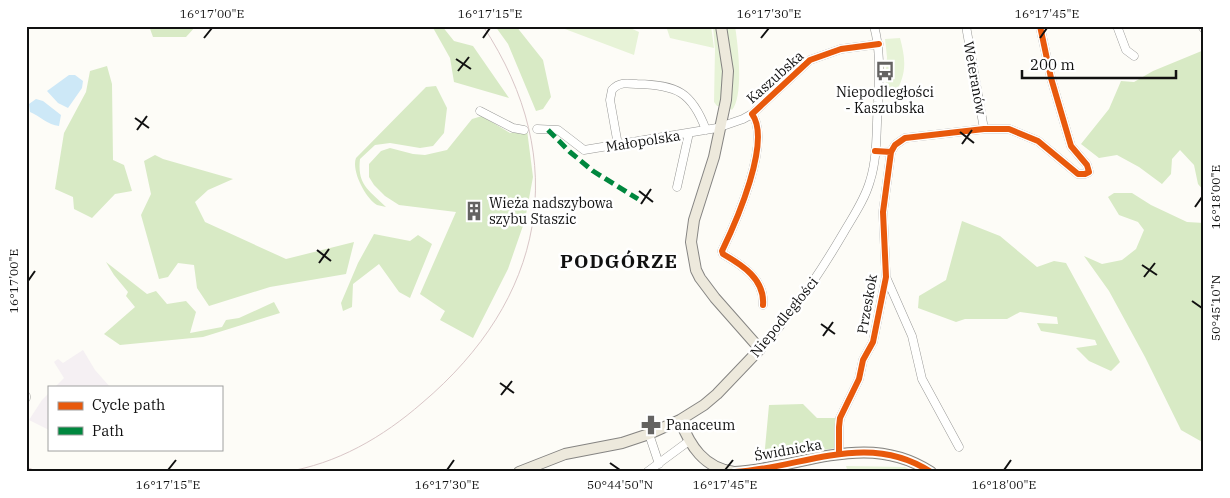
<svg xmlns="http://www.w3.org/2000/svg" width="1230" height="498" font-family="'IBM Plex Serif',serif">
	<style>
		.industrial { fill: #f5f0f3 }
		.green { fill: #e7f3d7 }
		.forest { fill: #d8eac5 }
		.water { fill: #cde8f7 }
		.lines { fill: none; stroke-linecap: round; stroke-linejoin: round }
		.minor-casing { stroke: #979795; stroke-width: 9 }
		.major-casing { stroke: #858482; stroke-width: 12 }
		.minor { stroke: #fffffe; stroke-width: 8 }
		.major { stroke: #ede9dc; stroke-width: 10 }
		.rail { stroke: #d9c6c7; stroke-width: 1 }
		.quiet { stroke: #00873e; stroke-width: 5; stroke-dasharray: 10 5; stroke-linecap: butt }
		.cycleway-casing { stroke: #fff; stroke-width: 9 }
		.cycleway { stroke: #e8590c; stroke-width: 6 }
		.ticks { fill: none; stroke: #111; stroke-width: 2 }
		.labels { text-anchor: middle; stroke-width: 5; stroke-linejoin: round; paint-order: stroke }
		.street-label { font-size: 14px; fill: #111; stroke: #fff }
		.poi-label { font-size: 14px; fill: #111; stroke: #fff; text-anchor: start }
		.district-label { font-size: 19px; font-weight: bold; letter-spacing: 1px; fill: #111; stroke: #fff }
		.neatline { fill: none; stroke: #111; stroke-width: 2 }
		.ticks-label { font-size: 12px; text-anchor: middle; fill: #111 }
	</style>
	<rect width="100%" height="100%" fill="#fdfcf7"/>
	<!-- industrial -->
	<path class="industrial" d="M83,350L95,370L110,387H55L64,378L54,362L58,359L63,363Z
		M49,393V430L29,420L42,400Z"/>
	<!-- green -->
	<path class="green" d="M557,26H626L639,32L634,55Z
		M666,26H711L714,48L670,38Z
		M713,26H717L722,56V103L720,106H717L714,102L715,49Z
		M725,26H735C738,45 744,95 732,110L729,108Z
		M900,38C906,60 907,75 894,95L883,98L888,71L886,70L887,57L885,39Z
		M846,466L905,467L914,472H848Z"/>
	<!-- forest -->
	<path class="forest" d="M149,26H196L186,37H153Z
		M432,26H442L454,41L473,46L509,98L454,82L450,58Z
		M495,26H516L543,60L551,97L543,109L536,111L508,44Z
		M1204,50V191L1198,184L1194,165L1180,150L1172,159L1171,174L1162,184L1139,167L1117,155L1099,158L1081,144L1109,109L1121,81L1134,82L1153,71Z
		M107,66L112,84L113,160L124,165L132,191L115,194L92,218L74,209L73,197L55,189L64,133L86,92L90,71Z
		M436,86L447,108L444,133L433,146L420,148L390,143L375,145L360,159C357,185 369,190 386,207C383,206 380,206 377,205C366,199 351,171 356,158L426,87Z
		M482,116L510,133L527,130L533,177L525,220L508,269L473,338L440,320L445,311L420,294L456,212L399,205L385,196L374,185L369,177V164L381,151L390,148L413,154L425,155L447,150L472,119Z
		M155,155L163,159L233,179L208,190L195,202L205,222L286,259L354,242L346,274L270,287L209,306L197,288L194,265L178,263L168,277L159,279L141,215L151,194L144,161Z
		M1114,193H1132L1151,205L1187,222L1204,223V443L1181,430L1145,357L1109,291L1084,256L1102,264L1122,260L1136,249L1144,230L1138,222L1119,215L1108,197Z
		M962,221L1000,236L1037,267L1054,261L1066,263L1120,362L1111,371L1089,361L1076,348L1097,345L1095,340L1041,331L1037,323L1058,324L1057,317L1020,312L1007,319H965L956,322L918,308L919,296L946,280Z
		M374,234L410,241L418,235L432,244L410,298L399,292L379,264L353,284L352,307L343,311L341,303L358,263Z
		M106,262L147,294L156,291L167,304L186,301L196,312L190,333L222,327L226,320L239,318L274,302L280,313L203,337L120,345L104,334L135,307L126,296L128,292L114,275Z
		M803,404L817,418H836V448L764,459L769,405Z"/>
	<!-- water -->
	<path class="water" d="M69,75H75L83,81L82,88L68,108L58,103L47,91Z
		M36,99L43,101L61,115L59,126C48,125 40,116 30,112L29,104Z"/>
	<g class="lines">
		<defs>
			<path id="minor" d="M966,26L984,129
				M1117,26L1126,50L1134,56
				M1202,26L1204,29
				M480,111L513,128L524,130
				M537,129L558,130L584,150L717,128L743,119L752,114
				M618,145L610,100L612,90C619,82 627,83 637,84C677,85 692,92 706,130
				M875,151L891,152L895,145L905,138L984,129H1009L1038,141L1078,174H1085L1089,172L1087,165L1071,146L1051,78L1040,26
				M677,187L689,133
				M886,277L912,336L922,379L959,447
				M763,305C765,279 742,265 723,254L722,251C736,222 772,141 752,114L810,60L841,49L879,44
				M760,349C793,314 820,273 844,232C854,215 865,199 870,181C878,156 876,128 878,102C879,75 881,52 874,26
				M26,396V398
				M649,434L659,464
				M839,454V427L840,418L859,379L863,360L873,342L886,277L883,212L891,152
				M647,472L689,441"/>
			<path id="major" d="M680,420C690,446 704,468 734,472
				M519,472L565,454L622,443L649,434L680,420L704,405L717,394L760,349L715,298L700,278L696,270L691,242L694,220L714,157L726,100L728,71L721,26
				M735,472C803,468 867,430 931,472"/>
		</defs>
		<!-- minor casing -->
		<use href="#minor" class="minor-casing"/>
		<!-- major casing -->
		<use href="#major" class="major-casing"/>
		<!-- minor -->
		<use href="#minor" class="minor"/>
		<!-- major -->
		<use href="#major" class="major"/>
		<!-- rail -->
		<path class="rail" d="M26,467L39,472
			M285,472C337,464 383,437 422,403C544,300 573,162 483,26"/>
		<!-- quiet -->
		<path class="quiet" d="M548,130L570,152L593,171L638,199"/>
		<defs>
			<path id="cycleway" d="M875,151L891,152L895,145L905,138L984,129H1009L1038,141L1078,174H1085L1089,172L1087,165L1071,146L1051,78L1040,26
				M763,305C765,279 742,265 723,254L722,251C736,222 772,141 752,114L810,60L841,49L879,44
				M839,454V427L840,418L859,379L863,360L873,342L886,277L883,212L891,152
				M735,472C803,468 867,430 931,472"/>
		</defs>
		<!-- cycleway casing -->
		<use href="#cycleway" class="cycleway-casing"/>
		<!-- cycleway -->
		<use href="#cycleway" class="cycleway"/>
	</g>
	<!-- ticks -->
	<path class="ticks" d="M204,38L212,28M483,38L490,28M761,38L769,28M1040,38L1047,28M456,59L471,69M458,71L469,57M135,118L149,128M137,130L147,116M960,132L974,143M962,144L972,130M639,191L653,202M641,204L651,189M1195,207L1202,197M317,250L331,261M319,263L329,249M1142,265L1157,275M1144,277L1155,263M28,281L35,271M1192,301L1202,308M821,324L835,334M823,336L833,322M500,383L514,393M501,395L512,381M610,463L620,470M168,470L176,460M447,470L454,460M725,470L733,460M1004,470L1011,460"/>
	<!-- icons -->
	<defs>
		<symbol id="bus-bare" viewBox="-9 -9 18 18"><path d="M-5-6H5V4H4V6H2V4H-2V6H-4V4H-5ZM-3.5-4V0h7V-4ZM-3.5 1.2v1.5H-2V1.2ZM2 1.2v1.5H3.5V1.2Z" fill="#646362" stroke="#fff" stroke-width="2.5" paint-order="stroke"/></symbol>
		<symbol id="building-bare" viewBox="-9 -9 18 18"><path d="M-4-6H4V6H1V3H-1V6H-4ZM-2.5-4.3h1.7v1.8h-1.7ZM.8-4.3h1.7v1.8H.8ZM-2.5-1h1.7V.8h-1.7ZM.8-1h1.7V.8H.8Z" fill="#646362" stroke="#fff" stroke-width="2.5" paint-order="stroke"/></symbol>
		<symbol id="pharmacy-bare" viewBox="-9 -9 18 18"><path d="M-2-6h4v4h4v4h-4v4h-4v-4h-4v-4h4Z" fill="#646362" stroke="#fff" stroke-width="2.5" paint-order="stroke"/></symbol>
	</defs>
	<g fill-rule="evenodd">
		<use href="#bus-bare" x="871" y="57" width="28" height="28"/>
		<use href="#building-bare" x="460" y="197" width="28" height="28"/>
		<use href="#pharmacy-bare" x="637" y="411" width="28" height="28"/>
	</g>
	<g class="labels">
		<!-- street labels -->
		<g class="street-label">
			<text transform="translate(775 77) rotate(-42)" y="5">Kaszubska</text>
			<text transform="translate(975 78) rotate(80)" y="5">Weteranów</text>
			<text transform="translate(643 141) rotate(-9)" y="5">Małopolska</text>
			<text transform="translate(867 304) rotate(-80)" y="5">Przeskok</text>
			<text transform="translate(784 317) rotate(-51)" y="5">Niepodległości</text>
			<text transform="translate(788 450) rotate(-10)" y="5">Świdnicka</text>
		</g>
		<!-- poi labels -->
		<g class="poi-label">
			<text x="885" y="97" text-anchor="middle">Niepodległości<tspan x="885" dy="16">- Kaszubska</tspan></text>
			<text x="489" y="208">Wieża nadszybowa<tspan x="489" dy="16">szybu Staszic</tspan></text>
			<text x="666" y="430">Panaceum</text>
		</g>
		<!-- district labels -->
		<g class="district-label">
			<text x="619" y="268">PODGÓRZE</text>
		</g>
	</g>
	<!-- border -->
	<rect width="1230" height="498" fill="none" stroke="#ffffff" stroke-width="55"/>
	<!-- legend -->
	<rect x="48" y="386" width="175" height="65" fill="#ffffff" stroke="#a0a0a0"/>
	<rect x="58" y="402" width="25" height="8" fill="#e8590c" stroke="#a0a0a0"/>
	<text x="92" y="410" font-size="15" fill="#111111">Cycle path</text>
	<rect x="58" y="427" width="25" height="8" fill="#00873e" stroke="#a0a0a0"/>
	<text x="92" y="436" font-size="15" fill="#111111">Path</text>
	<!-- scale -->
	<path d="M1022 70v8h154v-8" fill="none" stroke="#111111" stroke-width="2.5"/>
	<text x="1030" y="70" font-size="15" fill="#111111" stroke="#ffffff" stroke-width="4" paint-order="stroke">200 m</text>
	<rect x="28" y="28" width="1174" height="442" class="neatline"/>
	<g class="ticks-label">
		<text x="212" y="18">16°17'00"E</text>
		<text x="490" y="18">16°17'15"E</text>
		<text x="769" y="18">16°17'30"E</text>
		<text x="1047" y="18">16°17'45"E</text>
		<text transform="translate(1216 197) rotate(-90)" y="4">16°18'00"E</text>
		<text transform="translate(14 281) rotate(-90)" y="4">16°17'00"E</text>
		<text transform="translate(1216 308) rotate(-90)" y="4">50°45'10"N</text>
		<text x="168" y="489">16°17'15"E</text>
		<text x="447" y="489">16°17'30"E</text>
		<text x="620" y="489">50°44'50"N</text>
		<text x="725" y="489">16°17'45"E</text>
		<text x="1004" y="489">16°18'00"E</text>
	</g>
</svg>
